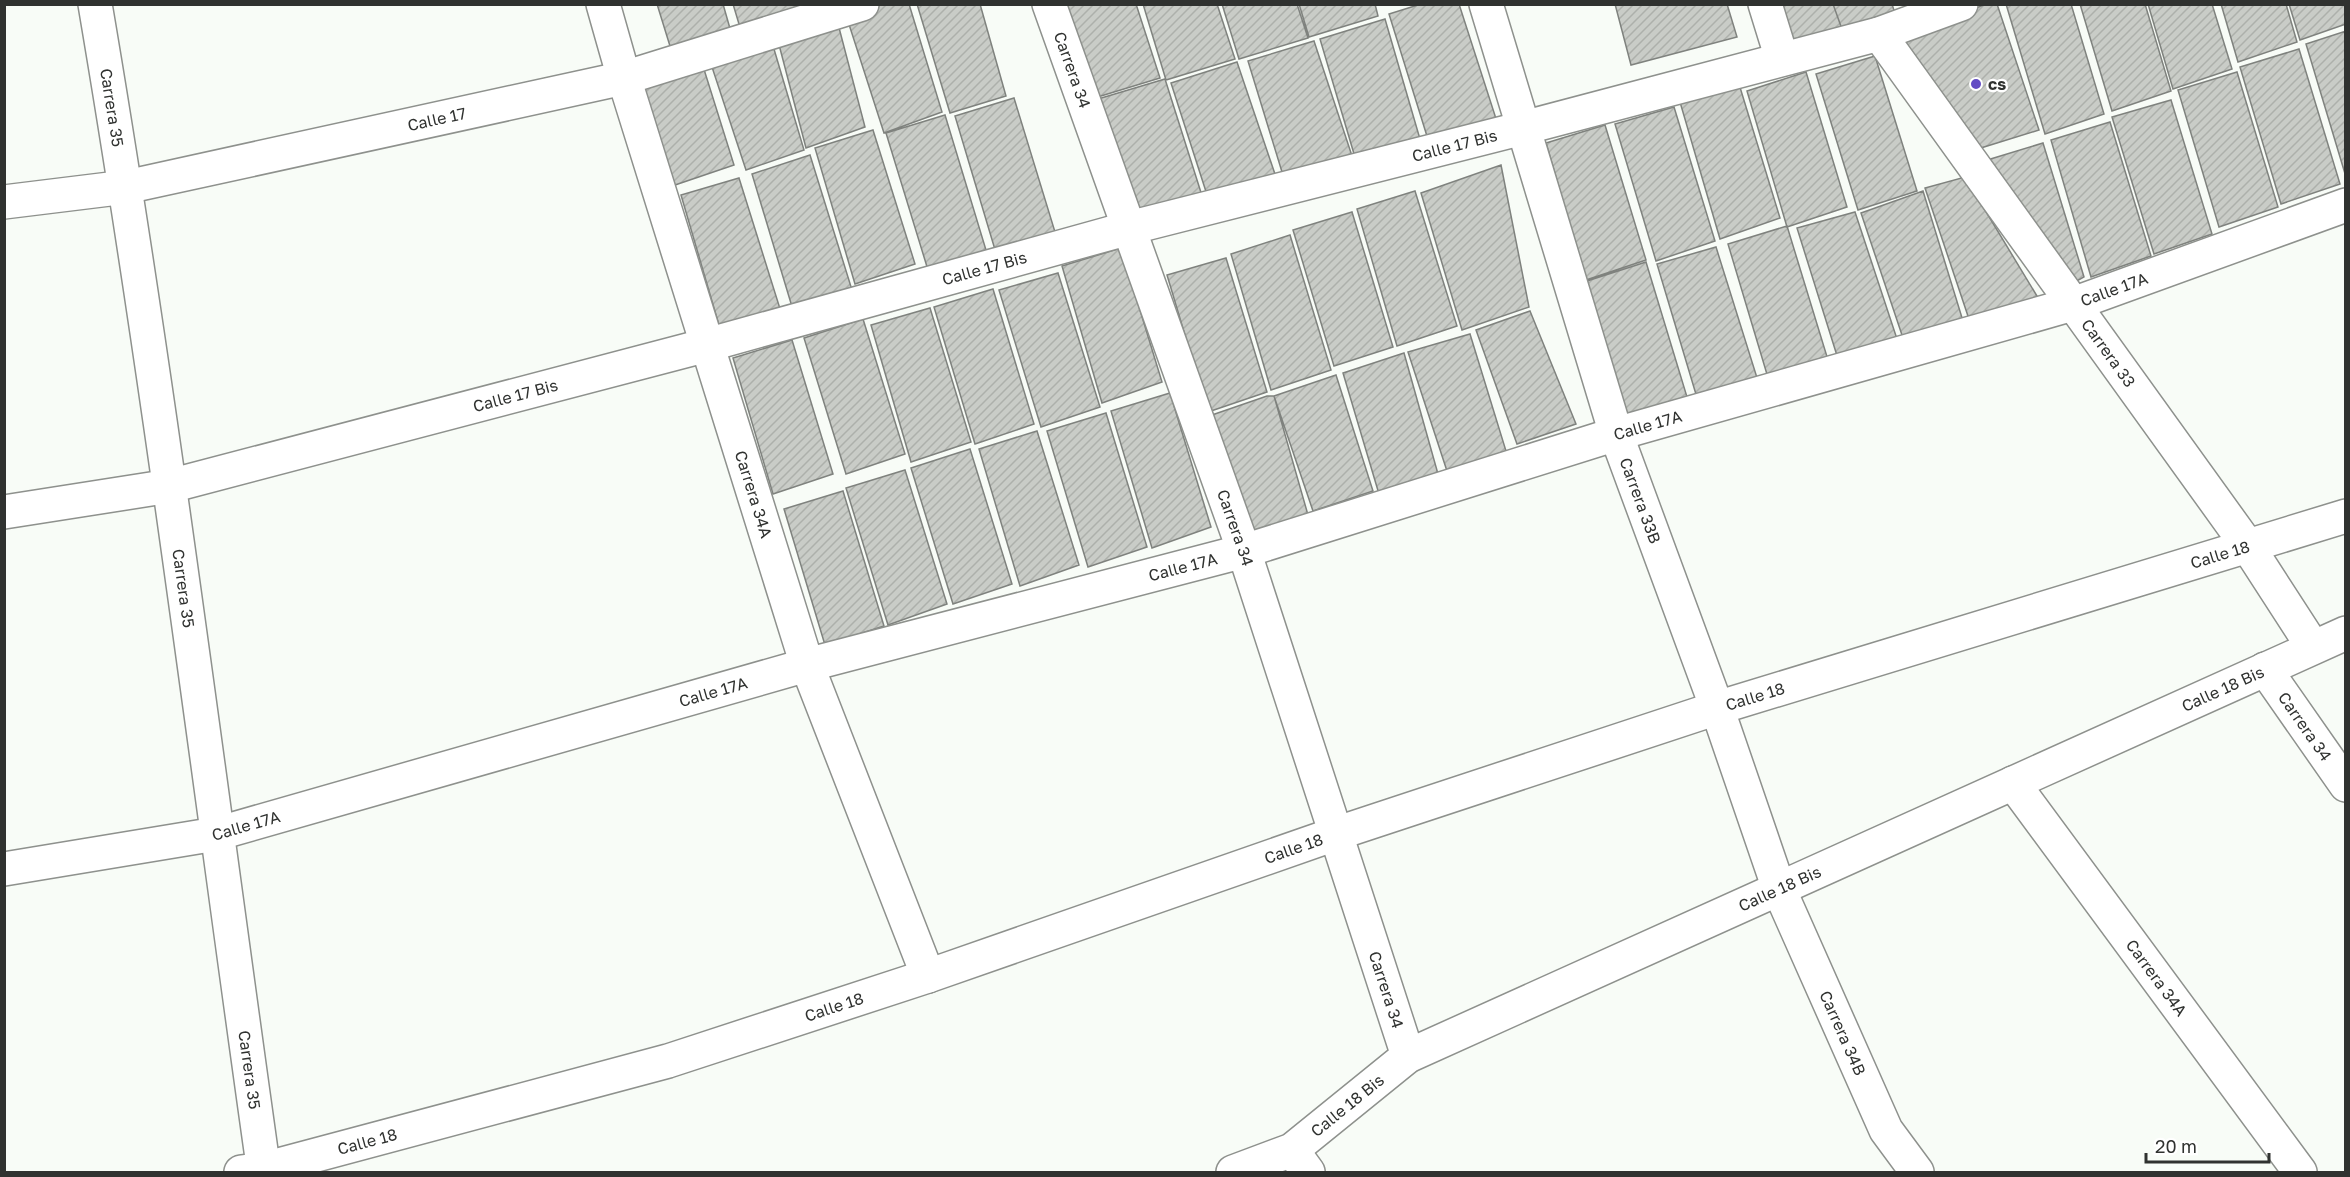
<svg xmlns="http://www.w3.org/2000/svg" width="2350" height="1177" font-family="'Golos Text',sans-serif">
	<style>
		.building { fill: url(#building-hatch); stroke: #7f827e; stroke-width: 1.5 }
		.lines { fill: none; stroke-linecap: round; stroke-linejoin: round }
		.street-casing { stroke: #8e918d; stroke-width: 36 }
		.street { stroke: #fff; stroke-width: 33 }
		.poi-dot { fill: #634cc4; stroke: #fff; stroke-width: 2 }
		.labels { text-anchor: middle; stroke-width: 4.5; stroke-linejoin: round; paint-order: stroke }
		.street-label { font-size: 16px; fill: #303230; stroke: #fff }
		.poi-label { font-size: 16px; font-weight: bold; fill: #303230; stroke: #fff; text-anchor: start }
	</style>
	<defs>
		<pattern id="building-hatch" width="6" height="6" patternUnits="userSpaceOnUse" patternTransform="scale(1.5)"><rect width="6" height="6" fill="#c9ccc7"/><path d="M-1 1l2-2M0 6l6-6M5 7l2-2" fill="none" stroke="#adb0ab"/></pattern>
	</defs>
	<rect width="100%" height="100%" fill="#f8fcf7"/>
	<!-- building -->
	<path class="building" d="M657,4H723L733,39L674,59Z
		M733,4H799L802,14L742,34Z
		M883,4H909L942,112L884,133L846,15Z
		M917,4H980L1006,96L950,113Z
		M1063,4H1136L1160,78L1091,99Z
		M1143,4H1217L1235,59L1166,80Z
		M1222,4H1297L1308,38L1239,59Z
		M1299,4H1375L1378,16L1309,37Z
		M1421,4H1459L1499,128L1431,149L1389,14Z
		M1615,4H1727L1737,37L1631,65Z
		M1774,4H1833L1843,32L1787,49Z
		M1833,4H1892L1896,17L1843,32Z
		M1986,4H1997L2039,130L1971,151L1899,39Z
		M2006,4H2071L2104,114L2045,134Z
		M2080,4H2145L2171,91L2112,111Z
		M2148,4H2212L2232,69L2173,89Z
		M2221,4H2286L2297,42L2238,62Z
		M2289,4H2346V24L2300,40Z
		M1385,19L1422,146L1357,164L1320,39Z
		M837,20L865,127L806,148L777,37Z
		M2346,31V177L2306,44Z
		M771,39L804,150L746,170L710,61Z
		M1314,41L1355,165L1286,185L1248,61Z
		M2299,49L2340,184L2281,204L2240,67Z
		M1875,56L1917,191L1858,210L1816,74Z
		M1237,62L1279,186L1210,204L1171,83Z
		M702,63L734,165L675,185L635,85Z
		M1806,72L1847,207L1787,227L1747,91Z
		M2237,72L2278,207L2219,227L2178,90Z
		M1165,79L1204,202L1136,221L1098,99Z
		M1739,84L1780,218L1720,239L1680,102Z
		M1014,98L1055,232L996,253L955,116Z
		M2171,100L2212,234L2154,254L2112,117Z
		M1674,107L1715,241L1656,261L1615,124Z
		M945,115L986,250L928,270L886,133Z
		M2110,122L2151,256L2091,277L2051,140Z
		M1605,125L1646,260L1586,280L1546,143Z
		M873,130L915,264L855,284L815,148Z
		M2043,143L2084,277L2068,286L1984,161Z
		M810,155L852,290L793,310L752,174Z
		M1501,165L1529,307L1462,330L1421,193Z
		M1965,177L2040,301L1969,319L1925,188Z
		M739,178L781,312L721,332L681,195Z
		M1415,191L1457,326L1397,346L1357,209Z
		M1923,191L1963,321L1904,341L1861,213Z
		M1352,212L1393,347L1334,366L1293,230Z
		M1855,212L1898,342L1839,362L1797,228Z
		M1787,226L1828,360L1769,381L1728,244Z
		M1290,235L1331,370L1271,390L1231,254Z
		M1716,247L1758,381L1698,401L1657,264Z
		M1121,248L1162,382L1102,403L1062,266Z
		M1226,258L1267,392L1208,412L1167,275Z
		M1646,262L1687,397L1628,417L1587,281Z
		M1058,273L1100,407L1041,427L999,290Z
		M993,289L1034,424L975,444L934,307Z
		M930,308L971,442L911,462L871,325Z
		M1530,311L1576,424L1517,444L1476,330Z
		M863,319L905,454L846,474L804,338Z
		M1470,334L1506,451L1447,471L1408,352Z
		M792,340L833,474L773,494L733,358Z
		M1404,353L1438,474L1379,494L1343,373Z
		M1336,375L1373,491L1313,511L1274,396Z
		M1170,393L1211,527L1152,548L1111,411Z
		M1267,396H1274L1308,515L1248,536L1209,416Z
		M1106,413L1147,547L1088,567L1047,431Z
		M1037,431L1079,565L1020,586L979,449Z
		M970,449L1012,584L953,604L911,468Z
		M905,470L947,604L888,625L846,488Z
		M843,491L884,626L825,645L784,509Z"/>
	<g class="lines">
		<defs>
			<g id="street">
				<path id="s1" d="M95,4C161,392 209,783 264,1172"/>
				<path id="s2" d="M603,4L624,78L807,665L928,976"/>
				<path id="s3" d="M1049,4L1244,551L1408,1056"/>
				<path id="s4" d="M1486,4L1616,434L1717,708L1779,889L1886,1130L1917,1172"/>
				<path d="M1765,4L1782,59"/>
				<path id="s5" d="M1879,34L2247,545L2313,647"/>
				<path id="s6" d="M4,202L126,187L624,78L862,4"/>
				<path id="s7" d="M4,512L170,486L707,345L1129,228L1523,128L1879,34L1961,4"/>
				<path id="s8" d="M2265,669L2346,785"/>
				<path id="s9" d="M2013,783L2300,1172"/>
				<path id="s10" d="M4,869L216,834L807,665L1244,551L1616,434L2073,304L2346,205"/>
				<path d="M1292,1150L1308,1172"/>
				<path id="s11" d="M241,1172L264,1169L668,1061L928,976L1335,834L1717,708L2346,516"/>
				<path id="s12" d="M1233,1172L1292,1150L1408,1056L2346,633"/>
			</g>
		</defs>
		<!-- street casing -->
		<use href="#street" class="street-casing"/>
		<!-- street -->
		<use href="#street" class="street"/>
	</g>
	<!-- markers -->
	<circle class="poi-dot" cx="1976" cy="84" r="6"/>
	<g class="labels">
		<!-- street labels -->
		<g class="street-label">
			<text dy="6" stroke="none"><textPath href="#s3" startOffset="70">Carrera 34</textPath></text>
			<text dy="6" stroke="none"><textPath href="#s1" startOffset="105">Carrera 35</textPath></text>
			<text dy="6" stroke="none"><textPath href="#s6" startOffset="441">Calle 17</textPath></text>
			<text dy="6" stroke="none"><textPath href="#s7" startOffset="1497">Calle 17 Bis</textPath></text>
			<text dy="6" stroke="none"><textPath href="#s7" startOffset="1011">Calle 17 Bis</textPath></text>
			<text dy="6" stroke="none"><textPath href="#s10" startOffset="2190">Calle 17A</textPath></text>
			<text dy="6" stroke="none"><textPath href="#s5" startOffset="393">Carrera 33</textPath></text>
			<text dy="6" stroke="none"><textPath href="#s7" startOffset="525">Calle 17 Bis</textPath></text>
			<text dy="6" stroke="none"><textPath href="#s10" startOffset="1704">Calle 17A</textPath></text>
			<text dy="6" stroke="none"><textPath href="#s2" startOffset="513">Carrera 34A</textPath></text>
			<text dy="6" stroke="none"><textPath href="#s4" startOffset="520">Carrera 33B</textPath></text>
			<text dy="6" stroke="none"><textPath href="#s3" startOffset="556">Carrera 34</textPath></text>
			<text dy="6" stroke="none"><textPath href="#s11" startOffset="2074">Calle 18</textPath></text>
			<text dy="6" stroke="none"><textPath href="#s10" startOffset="1218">Calle 17A</textPath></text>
			<text dy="6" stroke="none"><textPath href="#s1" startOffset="591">Carrera 35</textPath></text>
			<text dy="6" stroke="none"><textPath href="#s12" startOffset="1106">Calle 18 Bis</textPath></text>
			<text dy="6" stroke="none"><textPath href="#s10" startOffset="732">Calle 17A</textPath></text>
			<text dy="6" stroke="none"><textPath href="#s11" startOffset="1588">Calle 18</textPath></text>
			<text dy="6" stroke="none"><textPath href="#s8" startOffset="70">Carrera 34</textPath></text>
			<text dy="6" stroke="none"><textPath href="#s10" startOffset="246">Calle 17A</textPath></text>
			<text dy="6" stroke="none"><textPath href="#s11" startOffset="1102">Calle 18</textPath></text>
			<text dy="6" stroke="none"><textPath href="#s12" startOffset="620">Calle 18 Bis</textPath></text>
			<text dy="6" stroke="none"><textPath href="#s9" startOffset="242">Carrera 34A</textPath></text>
			<text dy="6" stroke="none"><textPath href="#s3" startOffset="1042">Carrera 34</textPath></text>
			<text dy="6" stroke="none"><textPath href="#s11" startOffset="616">Calle 18</textPath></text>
			<text dy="6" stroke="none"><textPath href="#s4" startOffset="1090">Carrera 34B</textPath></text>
			<text dy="6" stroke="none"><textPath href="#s1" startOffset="1077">Carrera 35</textPath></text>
			<text dy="6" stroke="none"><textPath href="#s12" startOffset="134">Calle 18 Bis</textPath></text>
			<text dy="6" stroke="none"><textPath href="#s11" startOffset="130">Calle 18</textPath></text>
		</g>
		<!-- poi labels -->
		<g class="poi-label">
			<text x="1988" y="90">cs</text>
		</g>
	</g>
	<!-- border -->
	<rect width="2350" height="1177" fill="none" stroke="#303230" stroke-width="12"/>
	<!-- scale -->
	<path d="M2146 1153v9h123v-9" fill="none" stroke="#303230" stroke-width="3"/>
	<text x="2155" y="1153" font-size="18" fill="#303230" stroke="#ffffff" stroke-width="4.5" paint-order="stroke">20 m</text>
</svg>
